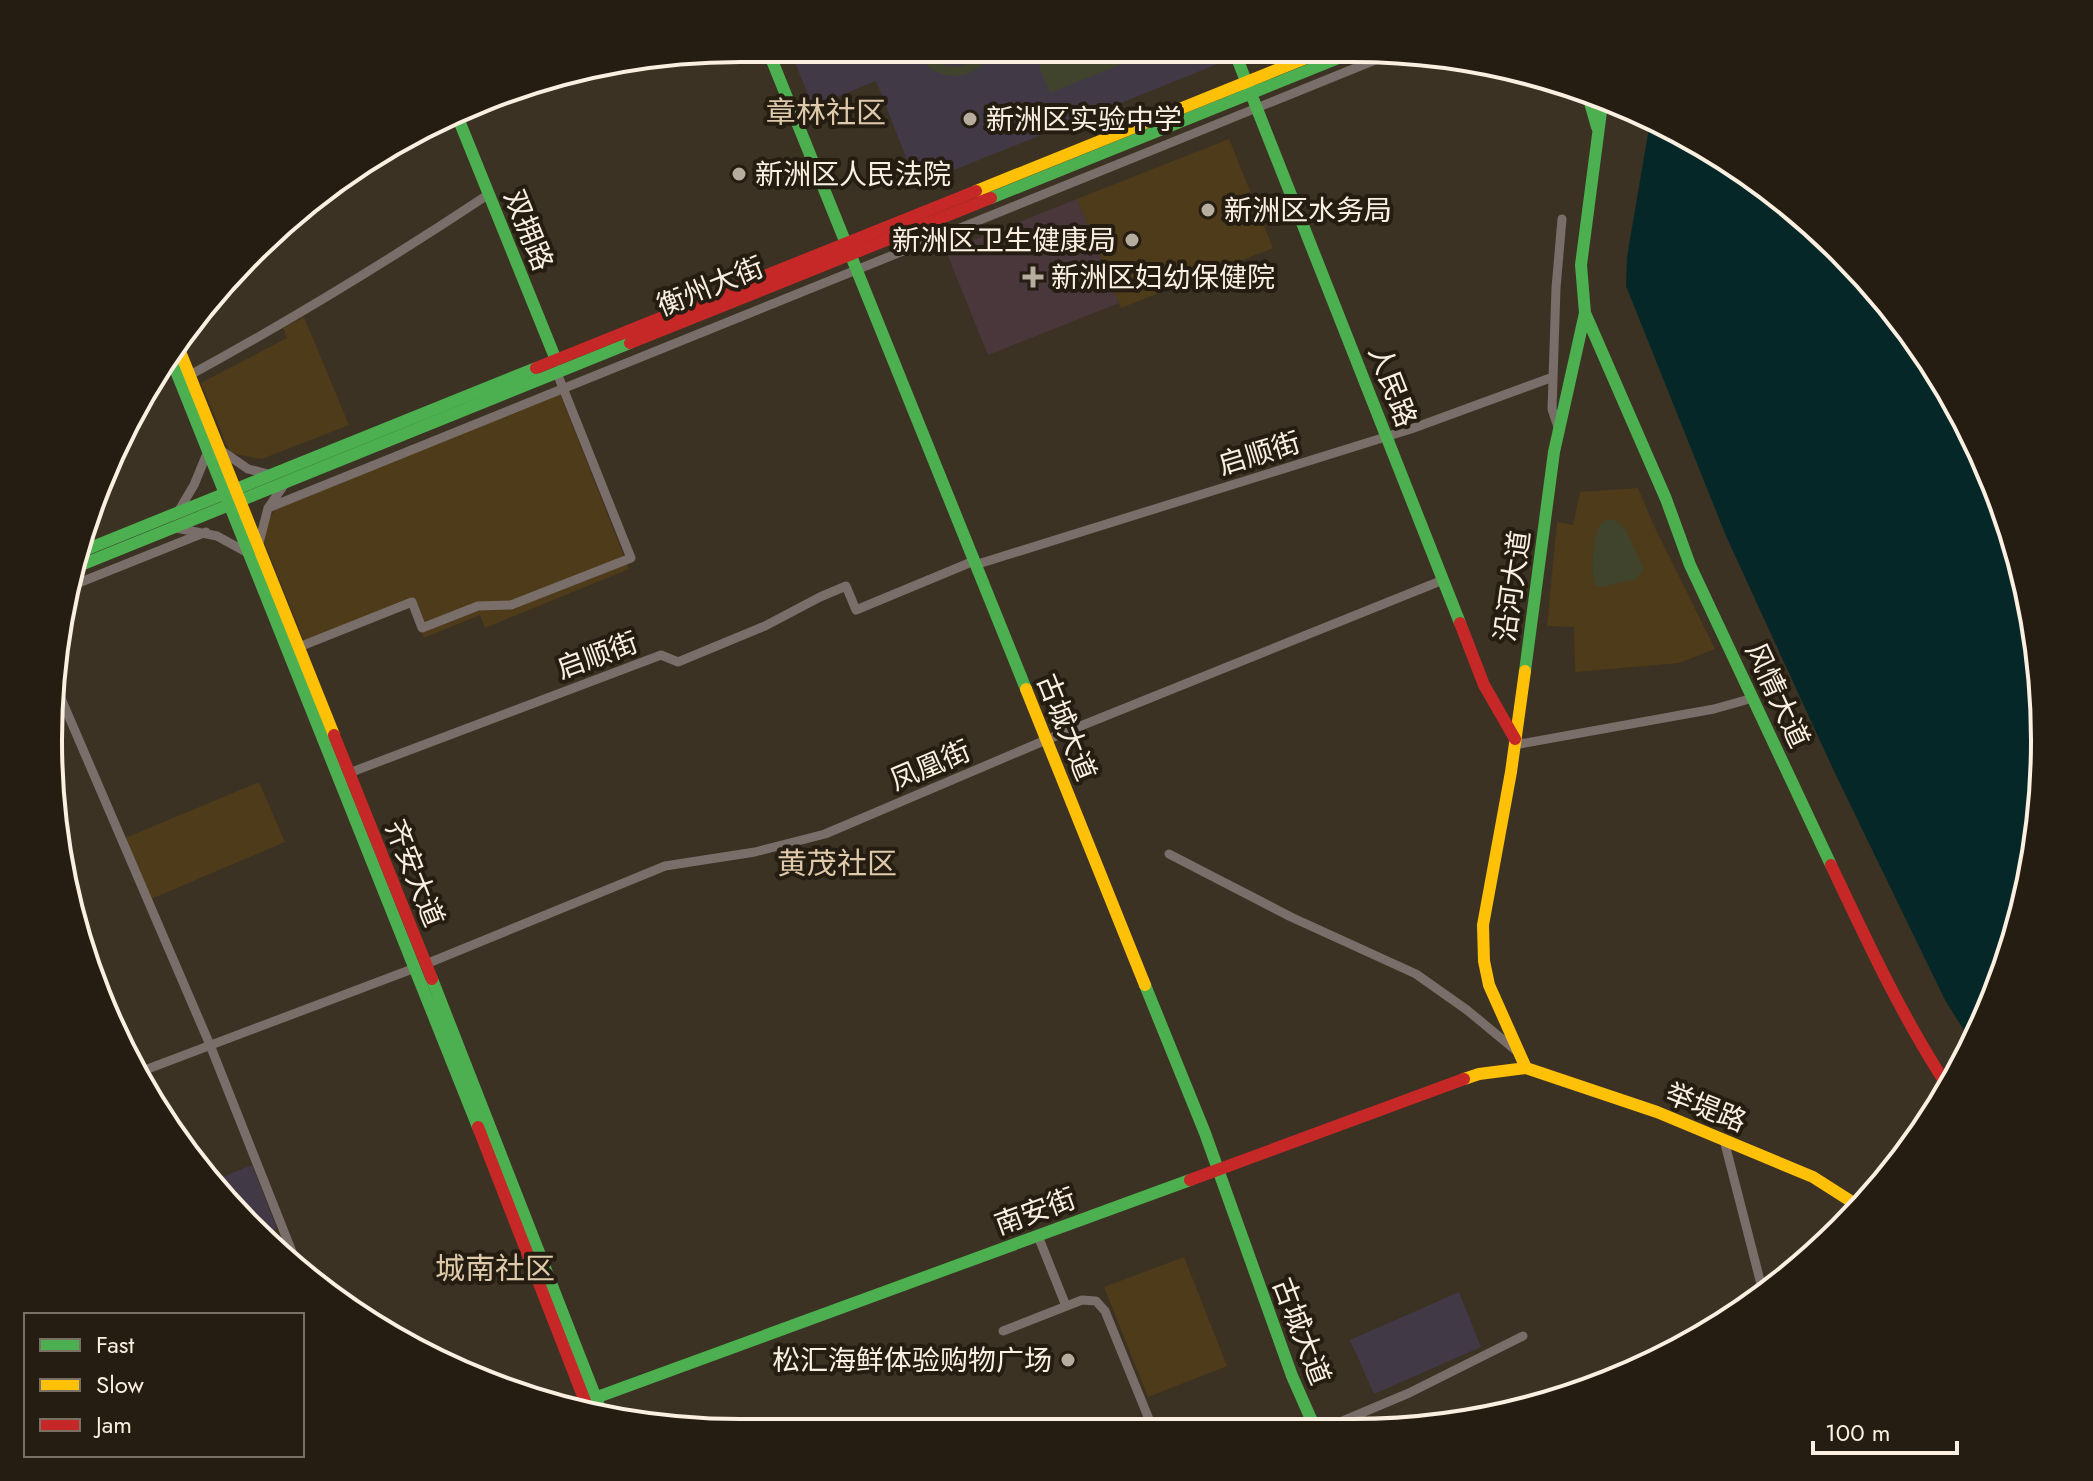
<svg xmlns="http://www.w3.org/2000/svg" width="2093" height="1481" font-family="Jost,'Noto Sans SC',sans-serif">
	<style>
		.built { fill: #4e3b1a }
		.education { fill: #423946 }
		.medical { fill: #49373c }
		.green { fill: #40442d }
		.water { fill: #052728 }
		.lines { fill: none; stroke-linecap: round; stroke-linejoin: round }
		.street { stroke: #796e69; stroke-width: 9 }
		.fast { stroke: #4caf50; stroke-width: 12 }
		.slow { stroke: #ffc107; stroke-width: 12 }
		.jam { stroke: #c62828; stroke-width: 12 }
		.poi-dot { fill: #b7ad9e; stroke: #251d11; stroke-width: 3 }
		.labels { text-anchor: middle; stroke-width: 8; stroke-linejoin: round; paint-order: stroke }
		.poi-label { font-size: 28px; fill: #faefe0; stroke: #251d11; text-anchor: start }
		.street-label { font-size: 28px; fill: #faefe0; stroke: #251d11 }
		.neighbourhood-label { font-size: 30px; fill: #dec9aa; stroke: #251d11 }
		.rim { fill: none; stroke: #faefe0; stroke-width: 4 }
	</style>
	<rect width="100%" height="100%" fill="#3b3223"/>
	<!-- built -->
	<path class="built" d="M1229,139L1273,248L1121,308L1077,199Z
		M304,317L349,425L262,459L230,453L201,383L287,338L283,328Z
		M560,394L629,569L485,628L480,615L424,638L411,606L307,648L263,539L270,517L279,505Z
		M1638,488L1654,526L1715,649L1679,663L1575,672L1574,627L1547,626L1557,522L1573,525L1580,492Z
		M259,782L285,842L151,899L125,838Z
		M1184,1257L1227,1366L1148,1397L1104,1287Z"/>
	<!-- education -->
	<path class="education" d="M789,48H1226L1230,59L917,185L876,81L813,107Z
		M252,1165L277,1229L264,1234L266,1240L220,1197L210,1182Z
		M1459,1292L1481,1347L1374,1394L1350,1340Z"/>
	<!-- medical -->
	<path class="medical" d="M1077,199L1119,303L988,355L946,251Z"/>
	<!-- green -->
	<path class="green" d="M915,48H925C939,73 970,73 984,48H994C978,85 930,85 915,48Z
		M1032,48H1120L1126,62L1050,93Z
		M1613,519L1625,529L1644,569L1636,579L1602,587L1596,586C1589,577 1593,532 1601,524C1605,520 1608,520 1613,519Z"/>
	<!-- water -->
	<path class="water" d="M1650,122L1699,141L1873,284L1952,394L2008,517L2039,650L2044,785L2022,919L1974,1046L1945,1000L1833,769L1726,536L1626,286L1627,257Z"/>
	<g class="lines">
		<!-- street -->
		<path class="street" d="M190,375C293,319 391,259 489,194
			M1559,430L1552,409L1556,288L1562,219
			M222,451L248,469L272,475
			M268,508L1395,52
			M178,512L194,485L208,451
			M176,528L217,536L248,553
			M259,543L268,508L284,485
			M975,565L1411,429L1553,377
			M71,586L206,532
			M299,647L412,602L422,628L478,606L511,605L631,558L557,373
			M54,682L210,1045L300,1272
			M1514,745L1714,709L1753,698
			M349,773L661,655L678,662L765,626L820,597L846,586L856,610L974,561
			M1169,854L1291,917L1416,974L1467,1010L1519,1053
			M426,964L665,866L755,852L825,834L1046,740L1443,580
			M137,1073L415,968
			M1724,1140L1763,1292
			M1038,1236L1066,1306
			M1003,1331L1082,1300L1096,1301L1105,1311L1153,1429
			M1326,1428L1409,1393L1523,1336"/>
		<!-- fast -->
		<path class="fast" d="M767,48L1026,689
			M1233,48L1460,623
			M1589,99L1597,127
			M458,118L556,360
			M991,198L1361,49
			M1585,313L1666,499L1690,565L1831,865
			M172,361L478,1127
			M80,552L536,368
			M76,567L630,343
			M1525,671L1554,452L1585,313L1581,265L1602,104
			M432,979L603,1416
			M1145,985L1205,1133L1292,1376L1315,1428
			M562,1410L1190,1180"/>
		<!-- slow -->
		<path class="slow" d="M976,191L1331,48
			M179,349L334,735
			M1525,671L1511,772L1483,925L1484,961L1489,985L1526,1068
			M1026,689L1145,985
			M1464,1079L1479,1074L1526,1068L1657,1112L1813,1177L1860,1207"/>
		<!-- jam -->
		<path class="jam" d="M630,343L991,198
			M536,368L976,191
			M1460,623L1484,685L1515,739
			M334,735L432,979
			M1831,865C1867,941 1902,1017 1948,1087
			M478,1127L590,1414
			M1190,1180L1464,1079"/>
	</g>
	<!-- markers -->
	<g class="poi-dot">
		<circle cx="970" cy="119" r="8"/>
		<circle cx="739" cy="174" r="8"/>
		<circle cx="1208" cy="210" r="8"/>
		<circle cx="1132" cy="240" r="8"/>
		<path d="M1029 265h8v8h8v8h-8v8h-8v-8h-8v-8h8z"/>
		<circle cx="1068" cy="1360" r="8"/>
	</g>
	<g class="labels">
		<!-- poi labels -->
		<g class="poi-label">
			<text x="986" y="129">新洲区实验中学</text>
			<text x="755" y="184">新洲区人民法院</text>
			<text x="1224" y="220">新洲区水务局</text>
			<text x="1116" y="250" text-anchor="end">新洲区卫生健康局</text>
			<text x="1051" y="287">新洲区妇幼保健院</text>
			<text x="1052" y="1370" text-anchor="end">松汇海鲜体验购物广场</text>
		</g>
		<!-- street labels -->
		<g class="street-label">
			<text transform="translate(529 230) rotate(68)" y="10">双拥路</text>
			<text transform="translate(710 286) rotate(-22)" y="10">衡州大街</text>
			<text transform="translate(1393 386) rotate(69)" y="10">人民路</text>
			<text transform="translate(1259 453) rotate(-17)" y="10">启顺街</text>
			<text transform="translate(1512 586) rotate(-82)" y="10">沿河大道</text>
			<text transform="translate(597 655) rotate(-20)" y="10">启顺街</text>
			<text transform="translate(1778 695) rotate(65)" y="10">风情大道</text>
			<text transform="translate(1067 727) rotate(68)" y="10">古城大道</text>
			<text transform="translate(930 765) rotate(-23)" y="10">凤凰街</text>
			<text transform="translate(415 873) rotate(68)" y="10">齐安大道</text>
			<text transform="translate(1706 1107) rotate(22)" y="10">举堤路</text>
			<text transform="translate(1035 1211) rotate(-20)" y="10">南安街</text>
			<text transform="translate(1302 1331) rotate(69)" y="10">古城大道</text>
		</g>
		<!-- neighbourhood labels -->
		<g class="neighbourhood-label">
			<text x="826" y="123">章林社区</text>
			<text x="837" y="874">黄茂社区</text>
			<text x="495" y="1279">城南社区</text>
		</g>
	</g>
	<!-- crop -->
	<path d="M0 0H2093V1481H0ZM740 62H1353A678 678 0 0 1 2031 740V741A678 678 0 0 1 1353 1419H740A678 678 0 0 1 62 741V740A678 678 0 0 1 740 62Z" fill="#251d11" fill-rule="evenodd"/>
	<path class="rim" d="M740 62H1353A678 678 0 0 1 2031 740V741A678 678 0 0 1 1353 1419H740A678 678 0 0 1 62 741V740A678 678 0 0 1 740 62Z"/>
	<!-- legend -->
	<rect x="24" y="1313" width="280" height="144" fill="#251d11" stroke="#7a7164" stroke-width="2"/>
	<rect x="40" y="1339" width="40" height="12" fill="#4caf50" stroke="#7a7164" stroke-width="2"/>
	<text x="96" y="1353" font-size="24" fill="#faefe0">Fast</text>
	<rect x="40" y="1379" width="40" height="12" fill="#ffc107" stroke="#7a7164" stroke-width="2"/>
	<text x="96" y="1393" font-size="24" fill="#faefe0">Slow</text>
	<rect x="40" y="1419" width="40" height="12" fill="#c62828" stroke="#7a7164" stroke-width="2"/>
	<text x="96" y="1433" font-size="24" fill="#faefe0">Jam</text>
	<!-- scale -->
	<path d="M1813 1441v12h144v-12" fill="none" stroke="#faefe0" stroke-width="4"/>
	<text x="1825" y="1441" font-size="24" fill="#faefe0" stroke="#251d11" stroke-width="6" paint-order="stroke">100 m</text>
</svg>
